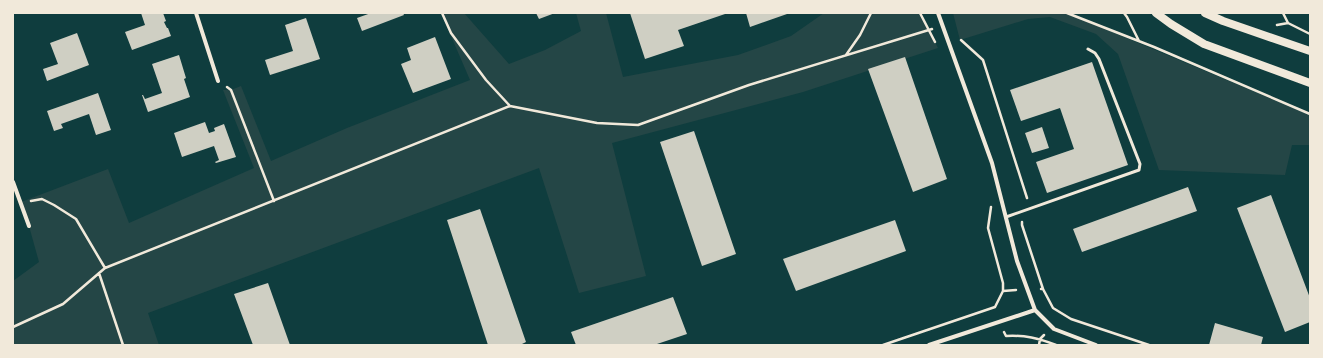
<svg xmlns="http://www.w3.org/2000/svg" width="1323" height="358" font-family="Literata,serif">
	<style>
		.green { fill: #244646 }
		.building { fill: #cfcfc3 }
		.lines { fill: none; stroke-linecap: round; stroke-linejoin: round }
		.path { stroke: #f1e9da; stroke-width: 2.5 }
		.service { stroke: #f1e9da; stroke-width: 3 }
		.minor { stroke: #f1e9da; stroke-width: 4 }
		.secondary { stroke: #f1e9da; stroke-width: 8 }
	</style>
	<rect width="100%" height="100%" fill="#0f3d3e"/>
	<!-- green -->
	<path class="green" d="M441,13H464L509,64L545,50L581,31L576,13H606L623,77L738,55L791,36L824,13H920L938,48L803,92L612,143L646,276L579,293L539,168L148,313L159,345H13V281L39,262L29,226L21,202L108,169L129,223L254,168L223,90H231L241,86L271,161L347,128L470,80Z
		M953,13H1067L1310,115V145H1292L1285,175L1159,170L1118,54L1096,34L1050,17L1028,19L960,40Z"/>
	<!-- building -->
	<path class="building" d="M141,13H163L166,21L164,22L167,28H168L171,36L132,50L125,32L145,25Z
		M371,13H403L404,15L362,31L357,18Z
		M536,13H555L539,19Z
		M630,13H728L678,30L684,46L645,59Z
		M746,13H787V14L750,27Z
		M306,18L320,59L270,75L265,60L293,51L285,25Z
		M77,33L89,65L47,81L43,69L58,64L50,43Z
		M435,37L451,79L413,93L401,64L411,60L407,48Z
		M179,55L186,78L184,79L190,97L148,112L142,95H143L145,99L162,93L152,64Z
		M905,57L947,179L913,192L868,69Z
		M1092,62L1128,165L1047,193L1036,162L1074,149L1060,108L1021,121L1010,90Z
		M98,93L111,130L96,135L89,114L61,124L63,128L54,131L47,111Z
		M205,122L209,133L215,131L214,128L224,124L236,157L216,163L215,162L219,160L214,146L182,157L174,133Z
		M1042,127L1049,148L1032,153L1025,133Z
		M694,131L736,254L702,266L660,142Z
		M1188,187L1197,211L1082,252L1073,229Z
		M1271,195L1310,298V322L1285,332L1237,208Z
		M480,209L526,342L520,345H488L447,220Z
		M895,220L906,251L796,291L783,259Z
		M268,283L290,345H253L234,294Z
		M673,297L687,334L654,345H576L571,332Z
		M1215,323L1263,337L1261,345H1209Z"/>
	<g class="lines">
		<!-- path -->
		<path class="path" d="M442,13L451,33L486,80L510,106
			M920,13L935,42
			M1067,13L1154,47L1310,114
			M1124,13L1127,17L1139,41
			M1283,13L1288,23L1310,34
			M1277,25L1288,23
			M961,40L983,60L1027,198
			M846,55L860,35L871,13
			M227,87L231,90L274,201
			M31,201L42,199L54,205L76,219L105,268
			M1022,222V225L1043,289
			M99,273L123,345
			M1041,289H1043L1053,308L1071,319L1149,345
			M1003,291L1016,290
			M13,327L63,304L105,268L510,106L597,123L638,125L749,85L932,29
			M1004,332L1006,336C1025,335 1038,338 1056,345
			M883,345L995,307L1003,291V283L988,228L991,207
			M1039,345L1040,339L1044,335"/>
		<!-- service -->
		<path class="service" d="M1006,217L1139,170L1140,164L1099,59L1095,53L1088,49"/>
		<!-- minor -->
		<path class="minor" d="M196,13L218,81
			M938,13L992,163L1017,261L1035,310L1054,329L1096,345
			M13,182L29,226
			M929,345L1035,310"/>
		<!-- secondary -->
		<path class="secondary" d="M1156,13L1171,24L1204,44L1310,83
			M1205,13L1223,21L1310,51"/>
	</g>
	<!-- border -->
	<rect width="1323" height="358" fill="none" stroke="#f1e9da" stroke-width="28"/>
</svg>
